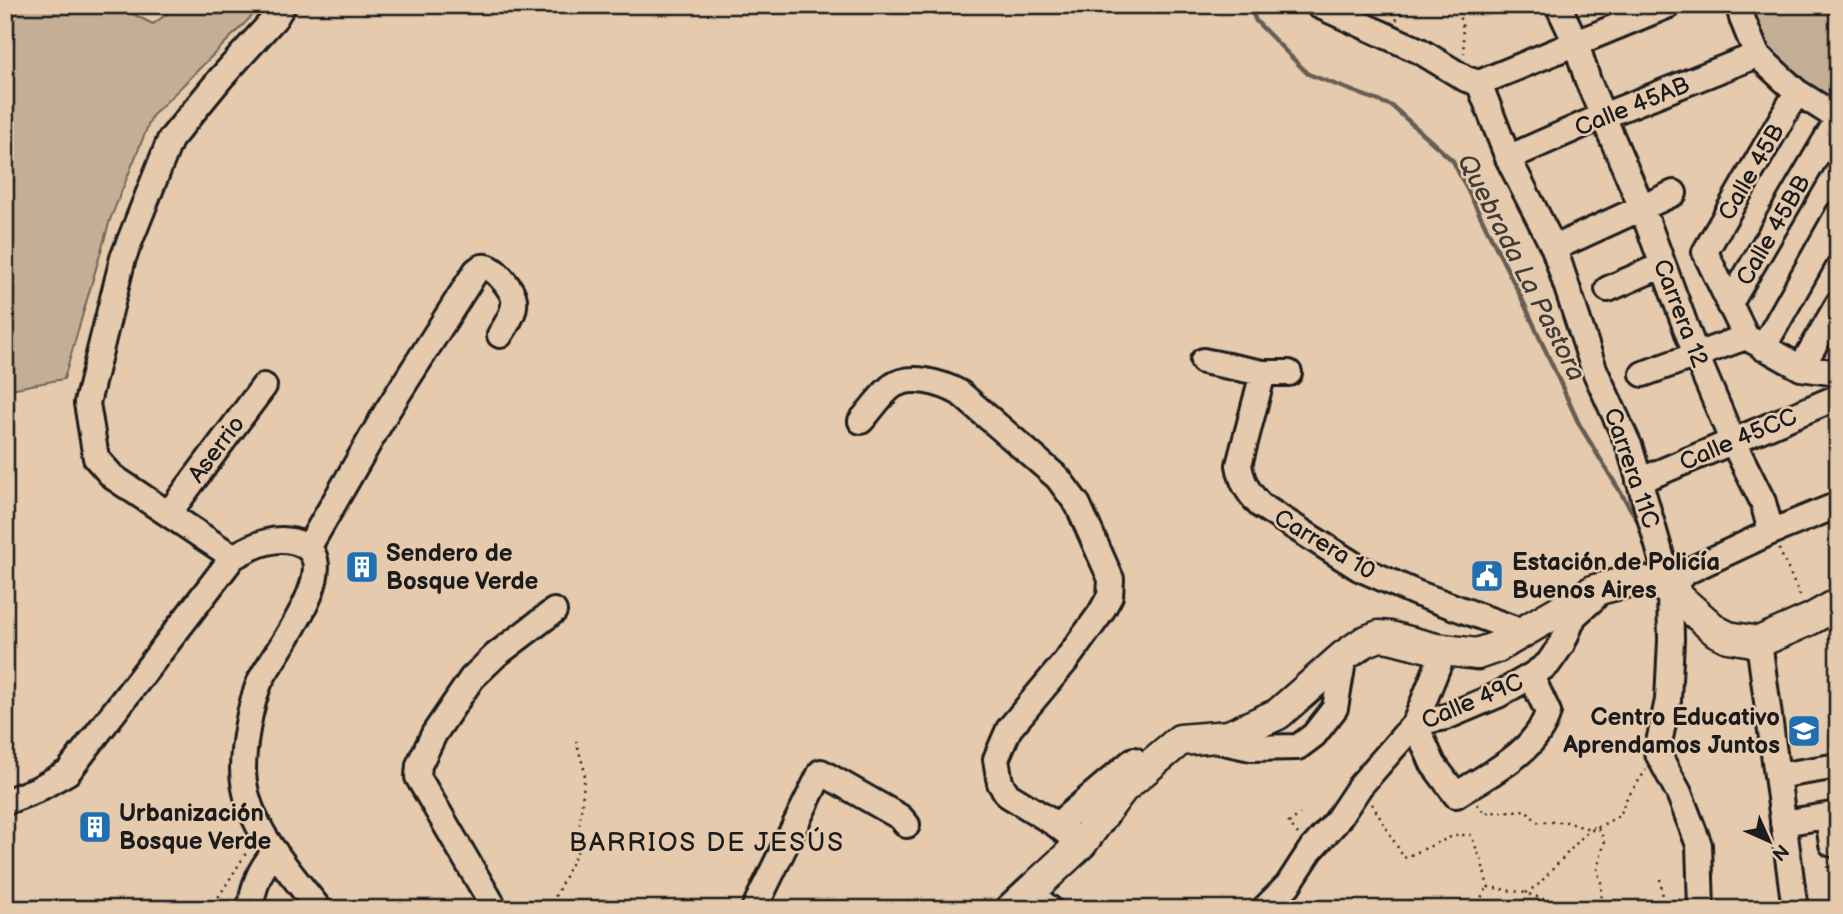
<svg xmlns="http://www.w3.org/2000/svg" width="1843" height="914" font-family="'Balsamiq Sans',sans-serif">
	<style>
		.green { fill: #c4ae95; stroke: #706558; stroke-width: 2 }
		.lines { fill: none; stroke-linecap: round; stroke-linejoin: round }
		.stream { stroke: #665d52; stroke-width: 4.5 }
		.minor-casing { stroke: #1c1c1c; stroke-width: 30 }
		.major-casing { stroke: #1c1c1c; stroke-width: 35 }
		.path { stroke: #1c1c1c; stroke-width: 2.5; stroke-dasharray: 2 5; stroke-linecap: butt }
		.minor { stroke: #e5caad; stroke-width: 24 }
		.major { stroke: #e5caad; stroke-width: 30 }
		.tram { stroke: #1c1c1c; stroke-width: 2 }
		.labels { text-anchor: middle; stroke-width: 5; stroke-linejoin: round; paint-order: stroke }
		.street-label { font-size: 24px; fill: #1c1c1c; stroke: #e5caad }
		.poi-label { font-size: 24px; font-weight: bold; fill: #1c1c1c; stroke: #e5caad; text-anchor: start }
		.water-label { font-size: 26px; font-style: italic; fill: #413c37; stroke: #e5caad }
		.neighbourhood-label { font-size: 26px; letter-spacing: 2px; fill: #1c1c1c; stroke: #e5caad }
	</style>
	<rect width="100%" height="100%" fill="#e5caad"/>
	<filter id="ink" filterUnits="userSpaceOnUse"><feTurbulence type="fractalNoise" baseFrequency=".0143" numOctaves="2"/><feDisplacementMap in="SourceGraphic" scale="14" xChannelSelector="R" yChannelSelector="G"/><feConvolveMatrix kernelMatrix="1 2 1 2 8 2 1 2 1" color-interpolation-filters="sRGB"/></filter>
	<g filter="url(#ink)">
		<!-- green -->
		<path class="green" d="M5,5H115L153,24L179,5H250L259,9L152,116L110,220L64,379L5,390Z
			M1749,5H1838V109L1764,52Z"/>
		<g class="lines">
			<!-- stream -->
			<path class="stream" d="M1249,5L1256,21L1308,74L1392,106L1453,161L1522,299L1579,424L1641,526"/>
			<defs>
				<path id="minor" d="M1318,5L1420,51L1466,79L1479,83
					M1558,5L1576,43L1588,81L1642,208L1696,355L1732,440L1763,502L1771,532
					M1739,5L1742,18L1757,55L1797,92L1838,118
					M1479,83L1508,158L1554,248L1594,369L1630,448L1658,545L1670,590L1671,640L1668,700L1657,752L1679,793L1699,845L1701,909
					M1479,83L1669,5
					M1797,92L1705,252L1746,337L1801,368L1838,373
					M1508,158L1603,116L1757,55
					M1554,248L1674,193
					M1608,289L1663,265
					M1729,305L1838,119
					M1763,348L1838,214
					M1203,361L1263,373H1289
					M1801,368L1838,304
					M1263,373L1239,465C1242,483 1248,492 1260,505L1359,568L1416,593L1523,632
					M1643,374L1746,337
					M861,421C871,410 880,396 891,387C910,373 942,383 960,393L1058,478L1078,505L1111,579L1110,596L1100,614L1065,662L1009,729L996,759L1000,783L1008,795L1057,825L1081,844
					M1639,481L1838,397
					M169,513L264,386
					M308,548L387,411L476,271C480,268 481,266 486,267C495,268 513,290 514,299C516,312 506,325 500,335
					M233,557L113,477L96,458L87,403L123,258L170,140L220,79L275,18L283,5
					M1670,590L1686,572L1771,532L1838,505
					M1759,642L1795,909
					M1445,648L1415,723L1433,764L1456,795C1489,774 1537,752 1548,712L1531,676
					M1210,739L1251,748L1298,747L1314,735L1335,708L1344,656
					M1777,776L1838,766
					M5,802L36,790L68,772L233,557C254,545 279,533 303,545C345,566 272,656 260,681C250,705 243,745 243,770C244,824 288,869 319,909
					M1783,823L1838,814
					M1829,824L1832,844L1838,843
					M1057,825L1134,760
					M1029,893L1050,909
					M250,909C254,885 259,870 275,852
					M495,909L418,777L419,765L434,734L472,678L496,655L554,611
					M754,909L821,772L900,817L907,825
					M1264,909L1288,885L1310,851L1336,822L1360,786L1415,723L1446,717L1498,695L1531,676L1548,664L1562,644L1574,616L1594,598"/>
				<path id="major" d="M1011,909L1081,844L1122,789L1180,740L1229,736L1278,714L1344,656L1364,642L1379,636L1390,637L1436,649L1477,654L1497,647L1595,590L1635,580L1659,585L1670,590L1716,631L1728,637L1759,642L1811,619L1838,604"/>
			</defs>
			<!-- minor casing -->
			<use href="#minor" class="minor-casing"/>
			<!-- major casing -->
			<use href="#major" class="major-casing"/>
			<!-- path -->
			<path class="path" d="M1454,5L1462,23L1464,53
				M1396,20L1405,9L1411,5
				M1779,549L1802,600
				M1372,804L1404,858L1455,835H1471L1482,863L1488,887
				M1477,804L1484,813L1526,810L1537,822H1567L1585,828L1597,827L1605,841L1597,870L1601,882L1602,909
				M1298,834L1289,823L1300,814
				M1836,865L1838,872
				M1660,879L1665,909
				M1488,887L1526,893L1571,909
				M1526,893L1539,884L1585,834L1617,817L1622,811L1625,801L1646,770
				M211,909L248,850
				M549,909L577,852L585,772L576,741
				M1474,909L1487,888"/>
			<!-- minor -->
			<use href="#minor" class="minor"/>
			<!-- major -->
			<use href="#major" class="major"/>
			<!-- tram -->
			<path class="tram" d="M1827,867L1838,866"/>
		</g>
	</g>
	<!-- icons -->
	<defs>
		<symbol id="building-square" viewBox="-11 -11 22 22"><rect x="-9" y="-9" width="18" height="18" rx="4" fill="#1f6fb2" stroke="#e5caad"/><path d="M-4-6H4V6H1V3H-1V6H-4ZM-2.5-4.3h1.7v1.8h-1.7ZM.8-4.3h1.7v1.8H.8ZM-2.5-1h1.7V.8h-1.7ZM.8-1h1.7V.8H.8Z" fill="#fff"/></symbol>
		<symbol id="civic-square" viewBox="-11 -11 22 22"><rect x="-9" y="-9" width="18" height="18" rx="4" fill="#1f6fb2" stroke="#e5caad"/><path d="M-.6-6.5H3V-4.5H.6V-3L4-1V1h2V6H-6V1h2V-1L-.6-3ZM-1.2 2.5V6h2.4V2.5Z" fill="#fff"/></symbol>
		<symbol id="school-square" viewBox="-11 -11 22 22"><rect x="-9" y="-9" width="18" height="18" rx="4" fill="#1f6fb2" stroke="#e5caad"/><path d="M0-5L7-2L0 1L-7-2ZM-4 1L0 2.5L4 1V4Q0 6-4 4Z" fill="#fff"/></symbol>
	</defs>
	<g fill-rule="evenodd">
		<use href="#building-square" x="343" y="548" width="38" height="38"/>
		<use href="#civic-square" x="1468" y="557" width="38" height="38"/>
		<use href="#school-square" x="1785" y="712" width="38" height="38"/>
		<use href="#building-square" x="76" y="808" width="38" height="38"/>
	</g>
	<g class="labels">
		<!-- street labels -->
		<g class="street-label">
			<text transform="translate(1632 106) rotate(-22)" y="8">Calle 45AB</text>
			<text transform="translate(1751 172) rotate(-60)" y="8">Calle 45B</text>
			<text transform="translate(1773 230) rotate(-60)" y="8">Calle 45BB</text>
			<text transform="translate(1681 313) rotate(69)" y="8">Carrera 12</text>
			<text transform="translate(1738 439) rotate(-23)" y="8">Calle 45CC</text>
			<text transform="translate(216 449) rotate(-53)" y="8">Aserrio</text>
			<text transform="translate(1632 468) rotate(71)" y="8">Carrera 11C</text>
			<text transform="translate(1325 544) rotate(31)" y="8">Carrera 10</text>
			<text transform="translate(1472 701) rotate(-23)" y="8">Calle 49C</text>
		</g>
		<!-- poi labels -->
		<g class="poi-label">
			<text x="386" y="561">Sendero de<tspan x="386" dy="28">Bosque Verde</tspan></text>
			<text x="1512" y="570">Estación de Policía<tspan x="1512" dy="28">Buenos Aires</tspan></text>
			<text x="1780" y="725" text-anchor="end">Centro Educativo<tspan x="1780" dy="28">Aprendamos Juntos</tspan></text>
			<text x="119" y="821">Urbanización<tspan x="119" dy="28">Bosque Verde</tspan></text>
		</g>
		<!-- water labels -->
		<g class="water-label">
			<text transform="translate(1522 267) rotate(63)" y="9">Quebrada La Pastora</text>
		</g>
		<!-- neighbourhood labels -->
		<g class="neighbourhood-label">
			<text x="707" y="851">BARRIOS DE JESÚS</text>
		</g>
	</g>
	<!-- margin -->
	<rect width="1843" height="914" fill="none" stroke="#e5caad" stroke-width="28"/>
	<rect x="14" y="14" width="1815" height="886" fill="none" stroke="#1c1c1c" stroke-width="2.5" filter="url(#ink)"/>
	<!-- north arrow -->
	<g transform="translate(1769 841) rotate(135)" stroke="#e5caad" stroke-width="5" paint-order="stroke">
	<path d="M0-5L12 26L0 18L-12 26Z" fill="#1c1c1c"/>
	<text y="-10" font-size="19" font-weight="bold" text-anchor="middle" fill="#1c1c1c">N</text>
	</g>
</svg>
